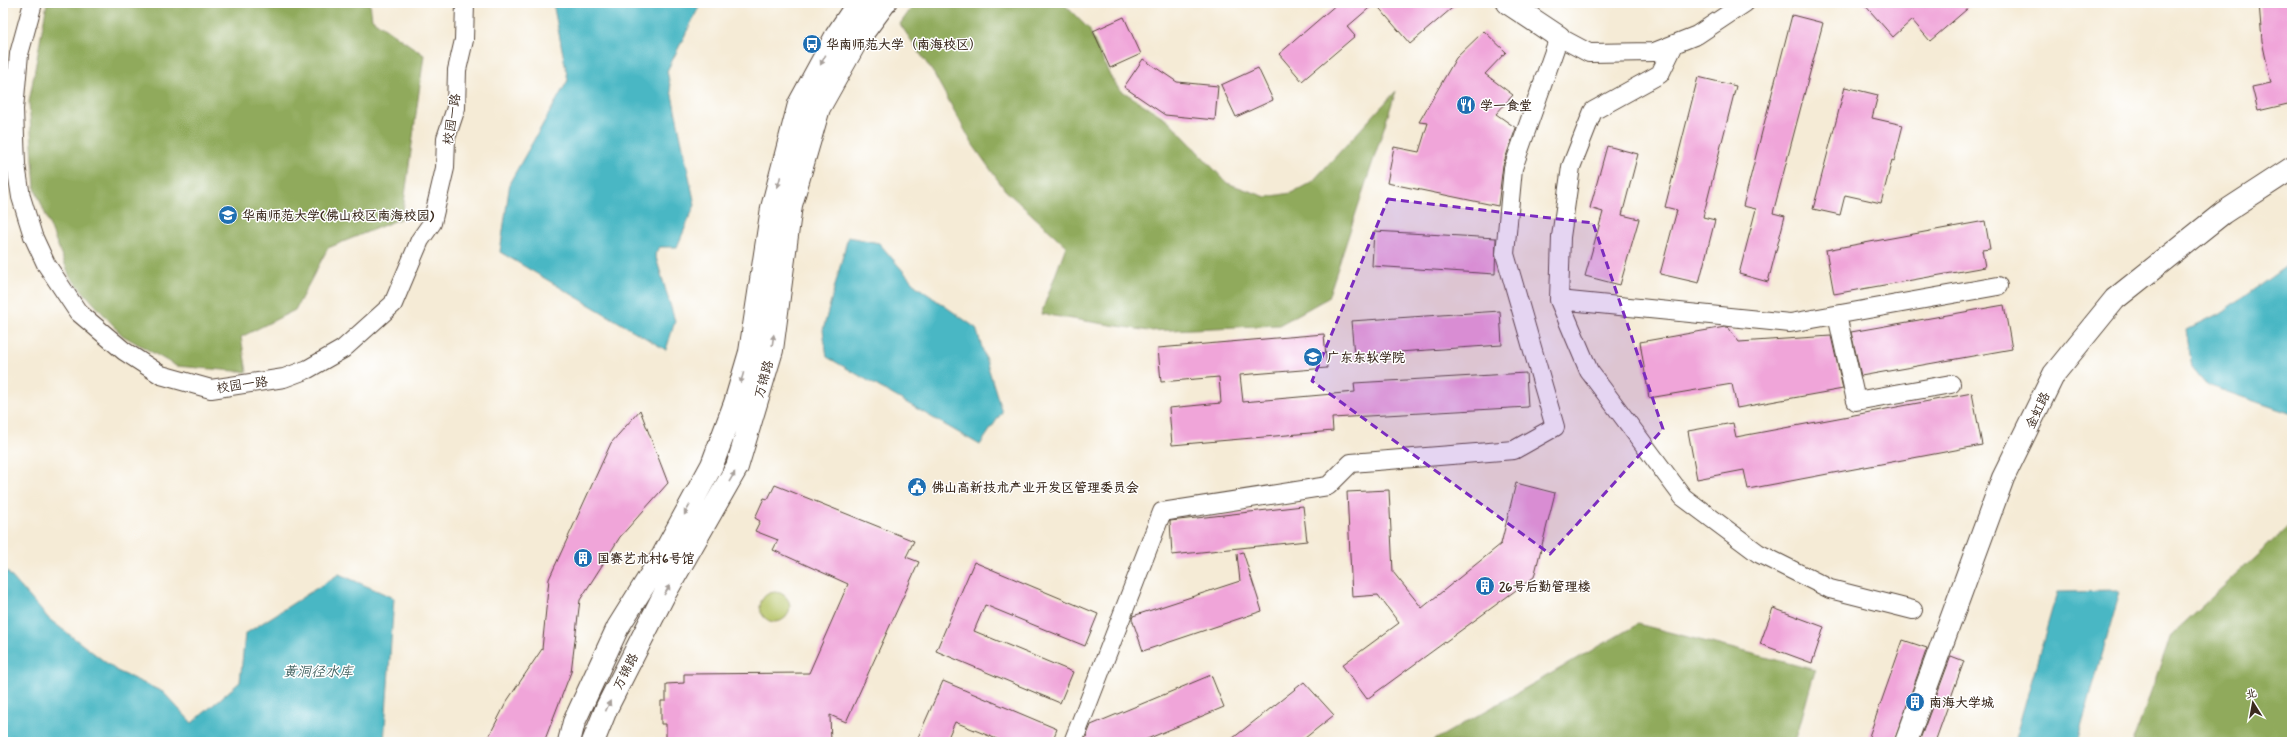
<svg xmlns="http://www.w3.org/2000/svg" width="2295" height="745" font-family="Mynerve,'LXGW WenKai TC',sans-serif">
	<style>
		.green { fill: #b6c466; stroke: #787742 }
		.forest { fill: #90aa5b; stroke: #666a3c }
		.water { fill: #49b7c4; stroke: #427071 }
		.building { fill: #f0a5d9 }
		.lines { fill: none; stroke-linecap: round; stroke-linejoin: round }
		.minor-casing { stroke: #57473a; stroke-width: 20 }
		.tertiary-casing { stroke: #57473a; stroke-width: 24 }
		.minor { stroke: #fff; stroke-width: 18 }
		.tertiary { stroke: #fff; stroke-width: 22 }
		.oneway { fill: #a79f9a }
		.marked { fill: #7b2cbf; fill-opacity: 0.2; stroke: #7b2cbf; stroke-width: 3; stroke-dasharray: 8 5; stroke-linejoin: round }
		.labels { text-anchor: middle; stroke-width: 3; stroke-linejoin: round; paint-order: stroke }
		.poi-label { font-size: 13px; font-weight: bold; fill: #3b2a1e; stroke: #fff; text-anchor: start }
		.street-label { font-size: 13px; fill: #3b2a1e; stroke: #fff }
		.water-label { font-size: 14px; font-style: italic; fill: #416260; stroke: #fff }
	</style>
	<rect width="100%" height="100%" fill="#fff"/>
	<filter id="ink" filterUnits="userSpaceOnUse"><feTurbulence type="fractalNoise" baseFrequency=".025" numOctaves="2"/><feDisplacementMap in="SourceGraphic" scale="8" xChannelSelector="R" yChannelSelector="G"/><feConvolveMatrix kernelMatrix="1 2 1 2 8 2 1 2 1" color-interpolation-filters="sRGB"/></filter>
	<filter id="wash" filterUnits="userSpaceOnUse"><feTurbulence type="fractalNoise" baseFrequency=".012" numOctaves="4" result="noise"/><feDisplacementMap in="SourceGraphic" scale="16" xChannelSelector="R" yChannelSelector="G"/><feGaussianBlur stdDeviation="0.9" result="paint"/><feColorMatrix in="noise" values="0 0 0 0 0 0 0 0 0 0 0 0 0 0 0 0 0 1.4 0 .05"/><feComposite in="paint" operator="in"/></filter>
	<g filter="url(#wash)">
		<rect width="100%" height="100%" fill="#f5ebd6"/>
		<!-- green -->
		<path class="green" d="M760 607a15 15 0 1 1 30 0a15 15 0 1 1-30 0Z"/>
		<!-- forest -->
		<path class="forest" d="M47,3H370L372,19L424,55L402,218L328,248L295,310L241,337L247,372L176,366L122,335L70,277L35,188L29,102Z
			M915,3H1063L1089,29L1110,76L1119,89L1168,120L1227,183L1266,197L1291,193L1312,182L1396,91L1328,298L1279,325L1149,331L1041,314L1066,246L1005,190L973,145L934,74L900,24Z
			M2292,523V742H2133L2171,635Z
			M1638,624L1815,670L1795,742H1431Z"/>
		<!-- water -->
		<path class="water" d="M553,3H701L667,71L695,205L677,247H660L655,254L675,321L666,350L500,252L510,182L568,80Z
			M848,237L879,243L916,286L976,328L1002,412L980,445L827,357L823,330Z
			M2292,262V414L2207,385L2192,367L2186,330L2224,311Z
			M3,567L49,619L117,671L163,692L192,723L240,682L245,634L339,574L394,598L384,742H3Z
			M2120,591L2077,742H2014L2057,592Z"/>
		<g id="blocks">
			<!-- building -->
			<path class="building" d="M1338,3H1458L1410,44L1375,3L1347,27L1355,36L1302,81L1279,54Z
				M1863,3H1974L1930,41L1912,20L1893,37Z
				M2259,3H2292V103L2258,111L2252,87L2271,83L2262,41Z
				M1792,15L1823,23L1773,213L1785,216L1768,282L1739,274L1756,209L1743,206Z
				M1124,17L1141,54L1110,68L1093,31Z
				M1484,31L1506,52L1485,74L1513,95L1496,114L1516,128L1503,165L1498,206L1387,183L1394,147L1419,152L1428,123L1419,122L1456,58Z
				M1143,59L1177,82L1218,86L1215,120L1165,115L1124,87Z
				M1258,68L1273,100L1236,117L1221,85Z
				M1698,77L1736,86L1703,217L1715,220L1699,283L1660,274L1677,210L1665,207Z
				M1845,87L1878,95L1872,118L1903,125L1894,161L1892,160L1881,203L1845,195L1840,215L1813,209Z
				M1607,146L1638,154L1622,215L1639,219L1620,285L1585,276L1603,212L1590,208Z
				M1985,221L1990,249L1982,250L1985,267L1834,294L1826,250Z
				M1374,231L1496,238L1495,274L1372,266Z
				M2004,305L2012,349L1861,376L1851,332Z
				M1500,311L1502,345L1354,355L1351,321Z
				M1725,327H1728L1739,342L1831,336L1843,389L1737,408L1732,384L1649,398L1640,342Z
				M1324,334L1327,368L1240,375L1243,402L1355,392L1354,383L1526,373L1528,407L1332,418L1333,431L1172,445L1169,408L1221,403L1219,377L1161,382L1158,348Z
				M1972,393L1982,445L1748,489L1744,470L1697,479L1688,431L1733,423L1736,437Z
				M640,410L668,483L620,537L580,600L571,672L544,742H486L507,701L542,649L549,579L611,443Z
				M1516,483L1555,493L1534,577L1367,699L1342,665L1399,623L1378,595L1352,597L1347,492L1389,490L1393,572L1422,608L1501,544Z
				M775,485L914,541L906,557L919,562L846,722L830,715L831,742H666V724H661V701H666V684L684,683V674L809,673L848,584L773,550L778,540L755,531L760,521L755,518L764,498L768,499Z
				M1303,506L1307,541L1172,555L1170,521Z
				M1243,552L1262,611L1143,651L1132,619L1133,616L1240,581L1237,554Z
				M974,562L1098,614L1085,646L985,605L974,631L1073,672L1060,703L936,651Z
				M1773,608L1824,627L1812,663L1760,644Z
				M1903,640L1927,648L1894,742H1867Z
				M1951,656L1964,661L1935,742H1919Z
				M1211,675L1224,707L1140,742H1084L1091,725Z
				M943,681L1057,729L1052,742H1004L955,722L946,742H916Z
				M1304,682L1334,715L1300,742H1228Z"/>
		</g>
	</g>
	<g filter="url(#ink)">
		<use href="#blocks" fill-opacity="0" stroke="#57473a" stroke-width="1"/>
		<g class="lines">
			<defs>
				<path id="minor" d="M33,3L19,54L14,109L16,165L21,197L33,236L46,264L78,312L124,351L161,375L211,389L284,378L308,369L343,349L393,304L420,240L432,223L445,168L446,138L456,108L457,70L464,40L465,3
					M1674,45L1660,74L1593,111L1571,167L1561,237L1559,300L1589,371L1683,497L1758,553L1830,589L1913,610
					M1559,300L1790,323L1998,286
					M1837,315L1856,401L1951,384
					M1073,742L1162,512L1328,486L1351,463L1514,450L1555,427L1505,254L1513,168L1559,37L1589,53L1654,52L1697,35L1745,3"/>
				<path id="tertiary" d="M1508,3L1559,37
					M569,742L574,722L618,627L663,555L712,465L735,403L750,352L772,208L799,104L836,36L858,3
					M593,742L607,707L664,595L737,467L772,350L791,205L819,108L856,42L885,3
					M1906,742L2003,478L2054,374L2115,299L2223,213L2292,168"/>
			</defs>
			<!-- minor casing -->
			<use href="#minor" class="minor-casing"/>
			<!-- tertiary casing -->
			<use href="#tertiary" class="tertiary-casing"/>
			<!-- minor -->
			<use href="#minor" class="minor"/>
			<!-- tertiary -->
			<use href="#tertiary" class="tertiary"/>
		</g>
		<!-- one-way arrows -->
		<defs><path id="oneway-solid" d="M-6-.8H1V-3.2L6.5 0L1 3.2V.8H-6Z"/></defs>
		<g class="oneway">
			<use href="#oneway-solid" transform="translate(823 60) rotate(118)"/>
			<use href="#oneway-solid" transform="translate(779 182) rotate(105)"/>
			<use href="#oneway-solid" transform="translate(773 340) rotate(-82)"/>
			<use href="#oneway-solid" transform="translate(742 378) rotate(106)"/>
			<use href="#oneway-solid" transform="translate(732 477) rotate(-60)"/>
			<use href="#oneway-solid" transform="translate(687 510) rotate(119)"/>
			<use href="#oneway-solid" transform="translate(667 590) rotate(-60)"/>
			<use href="#oneway-solid" transform="translate(608 706) rotate(-65)"/>
		</g>
	</g>
	<!-- marked area -->
	<path class="marked" d="M1388,199L1593,223L1663,429L1550,554L1312,381Z"/>
	<!-- icons -->
	<defs>
		<symbol id="bus-disc" viewBox="-11 -11 22 22"><circle r="9.5" fill="#1f6fb2" stroke="#fff"/><path d="M-5-6H5V4H4V6H2V4H-2V6H-4V4H-5ZM-3.5-4V0h7V-4ZM-3.5 1.2v1.5H-2V1.2ZM2 1.2v1.5H3.5V1.2Z" fill="#fff"/></symbol>
		<symbol id="restaurant-disc" viewBox="-11 -11 22 22"><circle r="9.5" fill="#1f6fb2" stroke="#fff"/><path d="M-5-6h1v4h1v-4h1v4h1v-4h1v5L-1.5 .5V6h-2V.5L-5-1ZM5-6V6H3V1.5H1.5Q1.5-4 5-6Z" fill="#fff"/></symbol>
		<symbol id="university-disc" viewBox="-11 -11 22 22"><circle r="9.5" fill="#1f6fb2" stroke="#fff"/><path d="M0-5L7-2L0 1L-7-2ZM-4 1L0 2.5L4 1V4Q0 6-4 4Z" fill="#fff"/></symbol>
		<symbol id="civic-disc" viewBox="-11 -11 22 22"><circle r="9.5" fill="#1f6fb2" stroke="#fff"/><path d="M-.6-6.5H3V-4.5H.6V-3L4-1V1h2V6H-6V1h2V-1L-.6-3ZM-1.2 2.5V6h2.4V2.5Z" fill="#fff"/></symbol>
		<symbol id="building-disc" viewBox="-11 -11 22 22"><circle r="9.5" fill="#1f6fb2" stroke="#fff"/><path d="M-4-6H4V6H1V3H-1V6H-4ZM-2.5-4.3h1.7v1.8h-1.7ZM.8-4.3h1.7v1.8H.8ZM-2.5-1h1.7V.8h-1.7ZM.8-1h1.7V.8H.8Z" fill="#fff"/></symbol>
	</defs>
	<g fill-rule="evenodd">
		<use href="#bus-disc" x="801" y="33" width="22" height="22"/>
		<use href="#restaurant-disc" x="1455" y="94" width="22" height="22"/>
		<use href="#university-disc" x="217" y="204" width="22" height="22"/>
		<use href="#university-disc" x="1302" y="346" width="22" height="22"/>
		<use href="#civic-disc" x="906" y="476" width="22" height="22"/>
		<use href="#building-disc" x="572" y="547" width="22" height="22"/>
		<use href="#building-disc" x="1474" y="575" width="22" height="22"/>
		<use href="#building-disc" x="1904" y="691" width="22" height="22"/>
	</g>
	<g class="labels">
		<!-- poi labels -->
		<g class="poi-label">
			<text x="826" y="49">华南师范大学（南海校区）</text>
			<text x="1480" y="110">学一食堂</text>
			<text x="242" y="220">华南师范大学(佛山校区南海校园)</text>
			<text x="1327" y="362">广东东软学院</text>
			<text x="931" y="492">佛山高新技术产业开发区管理委员会</text>
			<text x="597" y="563">国赛艺术村6号馆</text>
			<text x="1499" y="591">26号后勤管理楼</text>
			<text x="1929" y="707">南海大学城</text>
		</g>
		<!-- street labels -->
		<g class="street-label">
			<text transform="translate(451 119) rotate(-81)" y="5">校园一路</text>
			<text transform="translate(763 379) rotate(-74)" y="5">万锦路</text>
			<text transform="translate(242 384) rotate(-8)" y="5">校园一路</text>
			<text transform="translate(2037 410) rotate(-64)" y="5">金虹路</text>
			<text transform="translate(625 671) rotate(-63)" y="5">万锦路</text>
		</g>
		<!-- water labels -->
		<g class="water-label">
			<text x="318" y="676">黄洞径水库</text>
		</g>
	</g>
	<!-- margin -->
	<rect width="2295" height="745" fill="none" stroke="#fff" stroke-width="16"/>
	<!-- north arrow -->
	<g transform="translate(2253 703) rotate(349)" stroke="#ffffff" stroke-width="3" paint-order="stroke">
	<path d="M0-3L7 15L0 10L-7 15Z" fill="#3b2a1e"/>
	<text y="-6" font-size="11" font-weight="bold" text-anchor="middle" fill="#3b2a1e">北</text>
	</g>
</svg>
